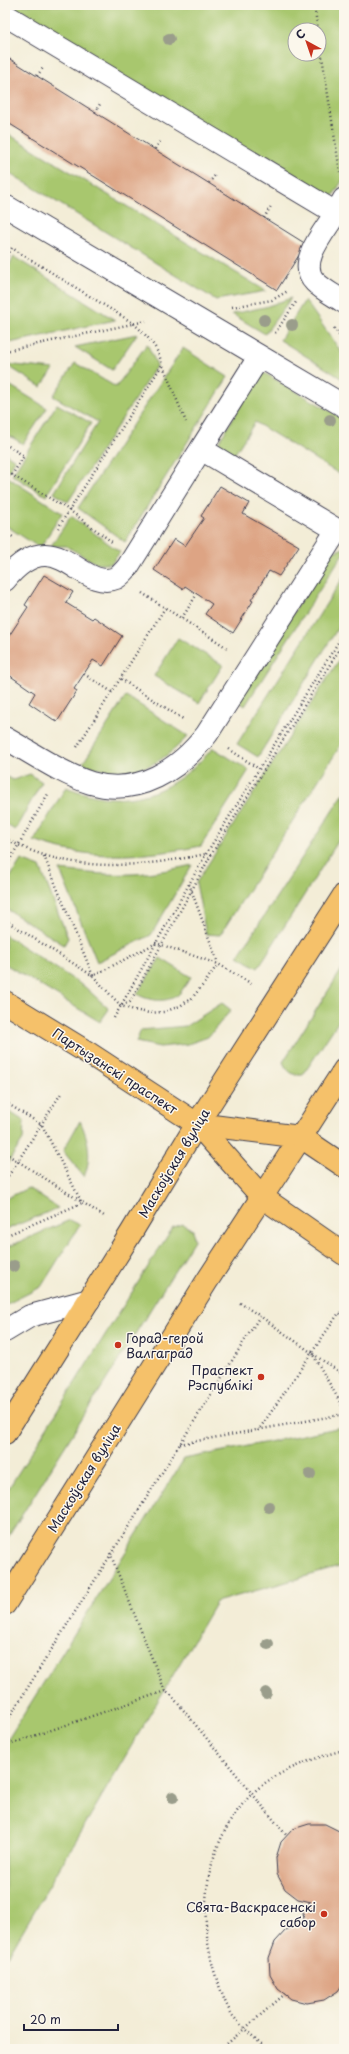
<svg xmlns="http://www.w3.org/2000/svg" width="349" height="2054" font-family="'Playpen Sans',sans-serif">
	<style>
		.green { fill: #a8c76e; stroke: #657454; fill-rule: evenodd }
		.building { fill: #dda484 }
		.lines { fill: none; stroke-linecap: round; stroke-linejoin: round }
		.minor-casing { stroke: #414052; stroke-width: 24 }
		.major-casing { stroke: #414052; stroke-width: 24 }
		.highway-casing { stroke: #414052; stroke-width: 24 }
		.path { stroke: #414052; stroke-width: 2.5; stroke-dasharray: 1 3; stroke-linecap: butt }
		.minor { stroke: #fff; stroke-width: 22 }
		.major { stroke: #f5c16b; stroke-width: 22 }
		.highway { stroke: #f5c16b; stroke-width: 22 }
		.tree { fill: #9a9d8b }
		.poi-dot { fill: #c8321e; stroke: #fbf7ec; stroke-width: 1.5 }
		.labels { text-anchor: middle; stroke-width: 3; stroke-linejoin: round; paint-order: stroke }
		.street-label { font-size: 13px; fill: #22223b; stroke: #fbf7ec }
		.poi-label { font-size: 13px; fill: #22223b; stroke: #fbf7ec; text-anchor: end }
	</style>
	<rect width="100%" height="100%" fill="#fbf7ec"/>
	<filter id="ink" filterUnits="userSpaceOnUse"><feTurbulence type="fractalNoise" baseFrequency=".025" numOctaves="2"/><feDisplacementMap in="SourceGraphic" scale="8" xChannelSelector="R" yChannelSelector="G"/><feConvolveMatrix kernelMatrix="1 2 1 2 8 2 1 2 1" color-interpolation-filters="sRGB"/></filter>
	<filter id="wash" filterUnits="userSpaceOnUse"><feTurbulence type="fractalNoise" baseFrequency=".012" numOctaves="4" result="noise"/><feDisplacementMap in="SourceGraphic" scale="16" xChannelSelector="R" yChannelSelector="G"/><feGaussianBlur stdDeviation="0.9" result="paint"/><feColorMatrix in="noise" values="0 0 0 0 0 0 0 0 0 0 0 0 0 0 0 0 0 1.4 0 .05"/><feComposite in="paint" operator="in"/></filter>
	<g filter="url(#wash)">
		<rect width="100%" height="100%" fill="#f3edd7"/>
		<!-- green -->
		<path class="green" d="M5,5H344V178L326,207ZM295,30H319V54H295Z
			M5,132L266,291L216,300L5,170Z
			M14,257L115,320L5,344V272Z
			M291,298L265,334L232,314L265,307Z
			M305,300L344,356V380L280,340Z
			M137,334L112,370L75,347Z
			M147,344L157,365L68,502L54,493L98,422L53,396L75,363L116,387Z
			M183,348L228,377L125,542L78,508Z
			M5,364L54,369L41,387Z
			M261,371L344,419V477L255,422L234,455L217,445Z
			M6,383L47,408L23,444L5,433Z
			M57,404L91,423L46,496L12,475Z
			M5,453L15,460L6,476L62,513L40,548L5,525Z
			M71,516L120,552L111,564H97L66,546H51Z
			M344,548V552L245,706L237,700L332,552Z
			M344,576V618L258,757L237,744Z
			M178,638L223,665L199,703L154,676Z
			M344,652V740L220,935L206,934L196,883Z
			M126,696L188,736C157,769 126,782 83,763Z
			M213,748L249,770L201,846C144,857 89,861 34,841L66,787C127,811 170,796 213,748Z
			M30,774L42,782L15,830L5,824V776L13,780Z
			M344,793V832L258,968L238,956Z
			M21,860L40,867L68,938L64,945L5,908V886Z
			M192,865L151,935L97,962L60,870C111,876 141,877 192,865Z
			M5,935L85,987L109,1009L100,1022L5,964Z
			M160,958L191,977C187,982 184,988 180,993C169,1004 148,1001 137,994Z
			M344,966V1013L303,1075C292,1076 287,1071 283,1062Z
			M222,1003L231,1010L208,1037L188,1044L160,1047L136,1042L141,1030L186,1026Z
			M5,1109L24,1121L23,1140L5,1167Z
			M80,1121C89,1140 92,1157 84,1177L63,1151Z
			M28,1188L58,1208L5,1230V1199Z
			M70,1220L80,1225L41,1287L5,1305V1248Z
			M182,1224L193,1230L194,1240L5,1542V1494L173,1227Z
			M342,1427L344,1428V1569L339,1567L216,1602L5,1961V1744L184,1459Z"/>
		<g id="blocks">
			<!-- building -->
			<path class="building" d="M5,56L306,244L277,290L5,121Z
				M220,486L249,503L243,514L299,546L279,576L269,571L251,600L253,601L233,633L205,614L212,604L185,586L183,589L154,570L174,539L185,546L204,518L201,516Z
				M44,575L73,592L66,603L92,619L94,617L122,636L103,666L93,660L74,689L77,691L57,722L29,703L35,693L9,675L7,678L5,677V633L9,636L28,607L25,605Z
				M309,1824H325L339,1831L344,1836V1982L338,1991L324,2000L307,2003L291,1999L278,1989L270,1975L269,1958L275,1942L286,1930L302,1924H309L304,1919L303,1912L307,1904L311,1902L298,1899L285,1889L277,1874L276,1858L281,1842L293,1829Z"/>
		</g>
	</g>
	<g filter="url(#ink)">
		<use href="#blocks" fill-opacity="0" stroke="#414052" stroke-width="1"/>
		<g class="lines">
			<defs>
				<path id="minor" d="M5,15L336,213L344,199
					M5,210L7,207L344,406
					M336,213C325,231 296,263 315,282C323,290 335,296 344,302
					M5,580C56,518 80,593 116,578C120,576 124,571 127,568L201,449
					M5,738C32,753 62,774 91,783C138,797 180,769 207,734L337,530L201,449L259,357
					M5,1331L30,1316L89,1300"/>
				<path id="major" d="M5,1002L90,1054L197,1124L301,1137L207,1281L5,1604
					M5,1433L131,1233L197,1124"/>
				<path id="highway" d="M344,895L197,1124L262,1197L344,1254
					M344,1070L301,1137L344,1166"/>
			</defs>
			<!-- minor casing -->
			<use href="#minor" class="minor-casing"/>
			<!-- major casing -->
			<use href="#major" class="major-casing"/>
			<!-- highway casing -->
			<use href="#highway" class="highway-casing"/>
			<!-- path -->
			<path class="path" d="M314,5L318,30
				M319,37L340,172
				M37,76L43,68
				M95,112L100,104
				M155,149L161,140
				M209,183L216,174
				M264,218L271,206
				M5,259L12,248L133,323C147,336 158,346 162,365L58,528
				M232,307L272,300L288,291
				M334,328L344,342
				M275,333L296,302
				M5,351L146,321
				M163,366L186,422
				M5,444L24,456L12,475L69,510L112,542
				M5,532L13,537
				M142,593L229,649
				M182,618L197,594
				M84,674L112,692
				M121,679L183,719
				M77,747L165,608
				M229,749L259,769
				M5,838C67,874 138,868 206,854
				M44,856L93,976L156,943L218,964L252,984
				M5,868L48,794
				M189,884L218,963
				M5,920L93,976L121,1006L134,1010L149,1013L164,1012L180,1006L192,998L203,985L218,964
				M122,1005L130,1002L211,855L344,642
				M114,1018L206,854L344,633
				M5,1102L42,1125L82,1203L5,1236
				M5,1153L104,1216
				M5,1178L9,1175L62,1092
				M240,1303L260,1316
				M313,1354L344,1375
				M258,1431L339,1313L344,1316
				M180,1444L344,1414
				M110,1553L165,1691
				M5,1724L260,1316L312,1353L344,1409
				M5,1746L165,1691L171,1695L287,1836
				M221,2049L285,1994
				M268,2049C255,2039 243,2028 233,2016C226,2006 221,1991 217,1980C196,1918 203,1847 248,1798C270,1773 313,1758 344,1750"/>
			<!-- minor -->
			<use href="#minor" class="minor"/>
			<!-- major -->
			<use href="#major" class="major"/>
			<!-- highway -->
			<use href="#highway" class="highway"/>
		</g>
		<!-- trees -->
		<g class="tree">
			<circle cx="169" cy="39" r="6"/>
			<circle cx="264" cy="320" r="6"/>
			<circle cx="292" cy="325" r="6"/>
			<circle cx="330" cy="420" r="6"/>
			<circle cx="14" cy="1266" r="6"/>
			<circle cx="310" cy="1474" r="6"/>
			<circle cx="269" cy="1507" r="6"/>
			<circle cx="268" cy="1644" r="6"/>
			<circle cx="266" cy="1693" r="6"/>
			<circle cx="173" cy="1797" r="6"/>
		</g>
	</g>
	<!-- markers -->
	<g class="poi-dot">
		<circle cx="118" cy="1345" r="4"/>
		<circle cx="261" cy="1377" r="4"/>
		<circle cx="324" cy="1914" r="4"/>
	</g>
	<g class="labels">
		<!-- street labels -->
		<g class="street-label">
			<text transform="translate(115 1071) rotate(33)" y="5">Партызанскі праспект</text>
			<text transform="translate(174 1163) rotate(-59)" y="5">Маскоўская вуліца</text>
			<text transform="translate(84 1478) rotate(-58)" y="5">Маскоўская вуліца</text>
		</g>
		<!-- poi labels -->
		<g class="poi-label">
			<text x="126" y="1343" text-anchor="start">Горад-герой<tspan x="126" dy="15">Валгаград</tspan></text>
			<text x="253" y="1375">Праспект<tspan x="253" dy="15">Рэспублікі</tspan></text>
			<text x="316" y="1912">Свята-Васкрасенскі<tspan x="316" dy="15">сабор</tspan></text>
		</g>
	</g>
	<!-- margin -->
	<rect width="349" height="2054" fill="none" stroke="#fbf7ec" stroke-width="20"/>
	<!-- north arrow -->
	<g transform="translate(307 42) rotate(320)"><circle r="19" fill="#fbf7ec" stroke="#a4a2a5"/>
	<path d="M0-3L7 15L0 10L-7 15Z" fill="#c8321e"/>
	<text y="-6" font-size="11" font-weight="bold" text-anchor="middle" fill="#22223b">С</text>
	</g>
	<!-- scale -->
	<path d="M24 2024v6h94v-6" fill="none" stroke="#22223b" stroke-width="2"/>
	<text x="30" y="2024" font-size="12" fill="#22223b" stroke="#fbf7ec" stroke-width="3" paint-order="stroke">20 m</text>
</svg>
